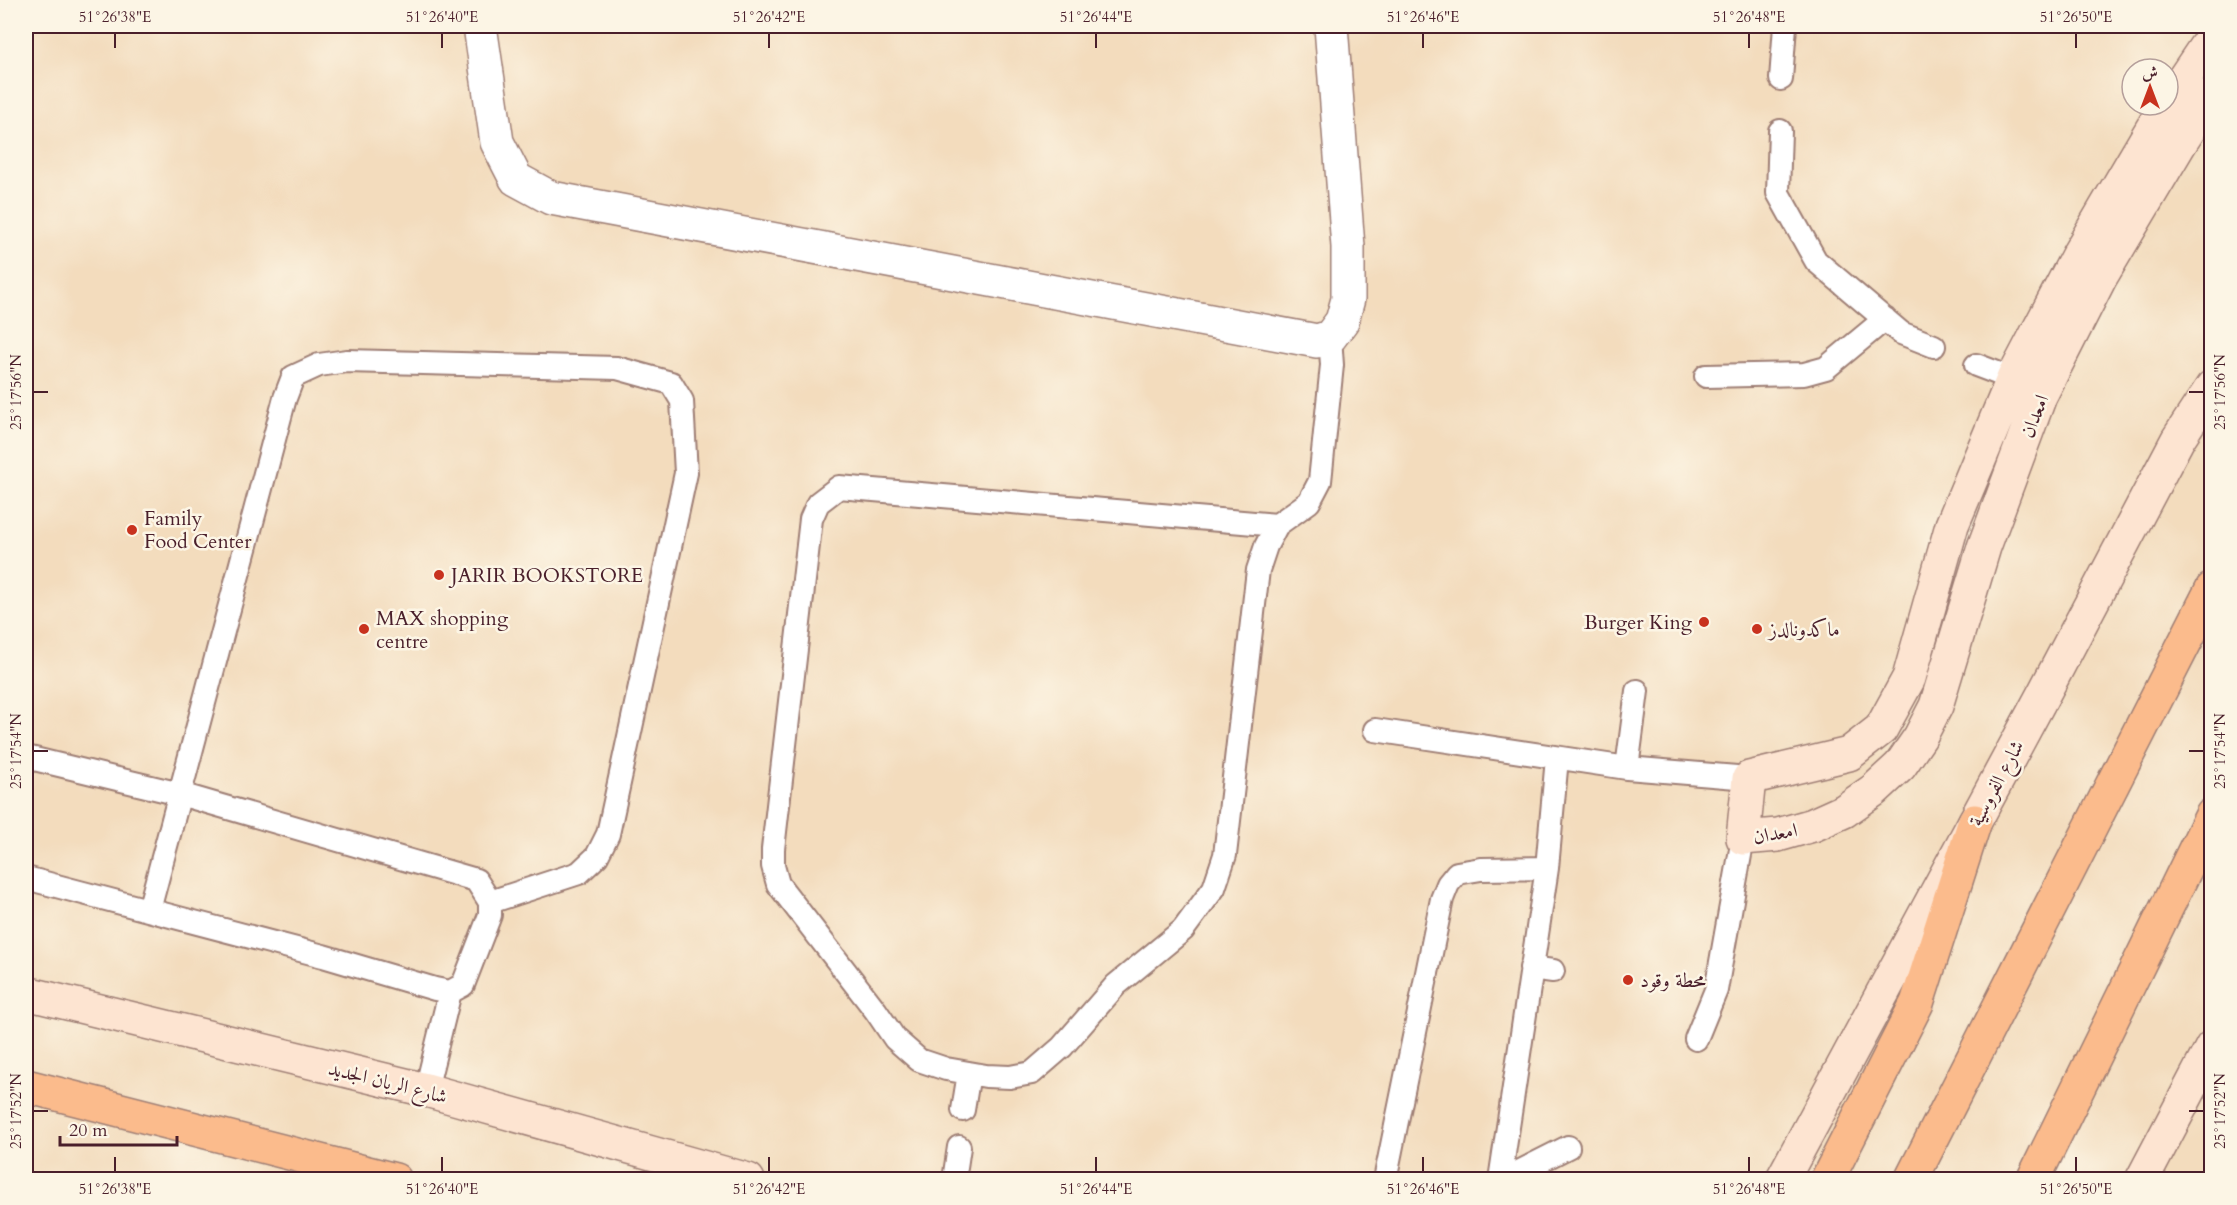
<svg xmlns="http://www.w3.org/2000/svg" width="2237" height="1205" font-family="Cardo,Amiri,serif">
	<style>
		.lines { fill: none; stroke-linecap: round; stroke-linejoin: round }
		.lane-casing { stroke: #9e7e74; stroke-width: 26 }
		.street-casing { stroke: #9e7e74; stroke-width: 36 }
		.secondary-casing { stroke: #9e7e74; stroke-width: 36 }
		.highway-casing { stroke: #9e7e74; stroke-width: 36 }
		.lane { stroke: #fff; stroke-width: 22 }
		.street { stroke: #fff; stroke-width: 33 }
		.secondary { stroke: #fde4d1; stroke-width: 33 }
		.highway { stroke: #fbbb8c; stroke-width: 33 }
		.ticks { fill: none; stroke: #4a1f2b; stroke-width: 2 }
		.poi-dot { fill: #c8321e; stroke: #fcf5e5; stroke-width: 2 }
		.labels { text-anchor: middle; stroke-width: 5; stroke-linejoin: round; paint-order: stroke }
		.street-label { font-size: 20px; fill: #4a1f2b; stroke: #fcf5e5 }
		.poi-label { font-size: 20px; fill: #4a1f2b; stroke: #fcf5e5; text-anchor: start }
		.neatline { fill: none; stroke: #4a1f2b; stroke-width: 2 }
		.ticks-label { font-size: 15px; text-anchor: middle; fill: #4a1f2b }
	</style>
	<rect width="100%" height="100%" fill="#fcf5e5"/>
	<filter id="ink" filterUnits="userSpaceOnUse"><feTurbulence type="fractalNoise" baseFrequency=".0167" numOctaves="2"/><feDisplacementMap in="SourceGraphic" scale="12" xChannelSelector="R" yChannelSelector="G"/><feConvolveMatrix kernelMatrix="1 2 1 2 8 2 1 2 1" color-interpolation-filters="sRGB"/></filter>
	<filter id="wash" filterUnits="userSpaceOnUse"><feTurbulence type="fractalNoise" baseFrequency=".008" numOctaves="4" result="noise"/><feDisplacementMap in="SourceGraphic" scale="24" xChannelSelector="R" yChannelSelector="G"/><feGaussianBlur stdDeviation="1.35" result="paint"/><feColorMatrix in="noise" values="0 0 0 0 0 0 0 0 0 0 0 0 0 0 0 0 0 1.4 0 .05"/><feComposite in="paint" operator="in"/></filter>
	<g filter="url(#wash)">
		<rect width="100%" height="100%" fill="#f3dcbd"/>
	</g>
	<g filter="url(#ink)">
		<g class="lines">
			<defs>
				<path id="lane" d="M1781,79L1785,26
					M1780,131L1778,193L1816,261L1901,333L1934,346
					M1976,365L2013,379
					M1706,376L1804,374L1826,368L1885,319
					M1277,525L839,487L818,503L811,519L773,849V866L778,884L876,1011L895,1039L919,1060L946,1069L986,1076L1010,1077L1032,1073L1062,1047L1116,985L1183,930L1214,888L1225,855L1258,570L1266,546L1277,525L1309,502L1320,481L1332,365L1330,337
					M1375,730L1627,768L1749,778
					M26,757L180,794L476,880L490,902V915L463,985L450,992L435,989L323,956L26,878
					M1627,768L1637,691
					M149,910L285,398L293,377L319,365L347,361L617,368L671,383L682,401L686,473L608,834L597,856L579,873L490,902
					M1531,968L1553,971
					M1696,1039L1716,990L1743,838
					M426,1090L450,992
					M963,1110L969,1073
					M954,1180L959,1147
					M1385,1180L1442,899L1448,884L1457,873L1481,869L1547,868
					M1500,1180L1547,868L1557,758
					M1503,1180L1568,1147"/>
				<path id="street" d="M480,26L497,142L516,179L551,198L1317,341L1330,337L1342,321L1348,299V247L1331,26"/>
				<path id="secondary" d="M2168,102L2212,37
					M2166,105L2079,253L2013,379L1952,525L1909,678L1881,729L1849,754L1749,778L1743,838L1778,835L1813,825L1844,811L1874,790L1900,766L1920,737L1936,706L1984,547L2040,396L2100,278L2179,145L2212,94
					M26,993L426,1090L748,1180
					M1782,1180L2044,693L2178,439L2212,387
					M2142,1180L2212,1047"/>
				<path id="highway" d="M26,1086L395,1180
					M1827,1180L1917,1003L1975,821
					M1911,1180L2212,589
					M2033,1180L2212,815"/>
			</defs>
			<!-- lane casing -->
			<use href="#lane" class="lane-casing"/>
			<!-- street casing -->
			<use href="#street" class="street-casing"/>
			<!-- secondary casing -->
			<use href="#secondary" class="secondary-casing"/>
			<!-- highway casing -->
			<use href="#highway" class="highway-casing"/>
			<!-- lane -->
			<use href="#lane" class="lane"/>
			<!-- street -->
			<use href="#street" class="street"/>
			<!-- secondary -->
			<use href="#secondary" class="secondary"/>
			<!-- highway -->
			<use href="#highway" class="highway"/>
		</g>
	</g>
	<!-- ticks -->
	<path class="ticks" d="M115,33V48M442,33V48M769,33V48M1096,33V48M1423,33V48M1749,33V48M2076,33V48M33,392H48M2189,392H2204M33,751H48M2189,751H2204M33,1111H48M2189,1111H2204M115,1157V1172M442,1157V1172M769,1157V1172M1096,1157V1172M1423,1157V1172M1749,1157V1172M2076,1157V1172"/>
	<!-- markers -->
	<g class="poi-dot">
		<circle cx="132" cy="530" r="6"/>
		<circle cx="439" cy="575" r="6"/>
		<circle cx="1704" cy="622" r="6"/>
		<circle cx="364" cy="629" r="6"/>
		<circle cx="1757" cy="629" r="6"/>
		<circle cx="1628" cy="980" r="6"/>
	</g>
	<g class="labels">
		<!-- street labels -->
		<g class="street-label">
			<text transform="translate(2034 416) rotate(-68)" y="7">امعدان</text>
			<text transform="translate(1996 783) rotate(-62)" y="7">شارع الفروسية</text>
			<text transform="translate(1775 833) rotate(-10)" y="7">امعدان</text>
			<text transform="translate(388 1082) rotate(14)" y="7">شارع الريان الجديد</text>
		</g>
		<!-- poi labels -->
		<g class="poi-label">
			<text x="144" y="525">Family<tspan x="144" dy="23">Food Center</tspan></text>
			<text x="451" y="582">JARIR BOOKSTORE</text>
			<text x="376" y="625">MAX shopping<tspan x="376" dy="23">centre</tspan></text>
			<text x="1692" y="629" text-anchor="end">Burger King</text>
			<text x="1769" y="636">ماكدونالدز</text>
			<text x="1640" y="987">محطة وقود</text>
		</g>
	</g>
	<!-- margin -->
	<rect width="2237" height="1205" fill="none" stroke="#fcf5e5" stroke-width="66"/>
	<!-- north arrow -->
	<g transform="translate(2150 87)"><circle r="28" fill="#fcf5e5" stroke="#b59f9b" stroke-width="1.5"/>
	<path d="M0-4.5L10 22L0 15L-10 22Z" fill="#c8321e"/>
	<text y="-9" font-size="16" font-weight="bold" text-anchor="middle" fill="#4a1f2b">ش</text>
	</g>
	<!-- scale -->
	<path d="M60 1136v9h117v-9" fill="none" stroke="#4a1f2b" stroke-width="3"/>
	<text x="69" y="1136" font-size="18" fill="#4a1f2b" stroke="#fcf5e5" stroke-width="4.5" paint-order="stroke">20 m</text>
	<rect x="33" y="33" width="2171" height="1139" class="neatline"/>
	<g class="ticks-label">
		<text x="115" y="22">51°26'38"E</text>
		<text x="442" y="22">51°26'40"E</text>
		<text x="769" y="22">51°26'42"E</text>
		<text x="1096" y="22">51°26'44"E</text>
		<text x="1423" y="22">51°26'46"E</text>
		<text x="1749" y="22">51°26'48"E</text>
		<text x="2076" y="22">51°26'50"E</text>
		<text transform="translate(16 392) rotate(-90)" y="5">25°17'56"N</text>
		<text transform="translate(2220 392) rotate(-90)" y="5">25°17'56"N</text>
		<text transform="translate(16 751) rotate(-90)" y="5">25°17'54"N</text>
		<text transform="translate(2220 751) rotate(-90)" y="5">25°17'54"N</text>
		<text transform="translate(16 1111) rotate(-90)" y="5">25°17'52"N</text>
		<text transform="translate(2220 1111) rotate(-90)" y="5">25°17'52"N</text>
		<text x="115" y="1194">51°26'38"E</text>
		<text x="442" y="1194">51°26'40"E</text>
		<text x="769" y="1194">51°26'42"E</text>
		<text x="1096" y="1194">51°26'44"E</text>
		<text x="1423" y="1194">51°26'46"E</text>
		<text x="1749" y="1194">51°26'48"E</text>
		<text x="2076" y="1194">51°26'50"E</text>
	</g>
</svg>
